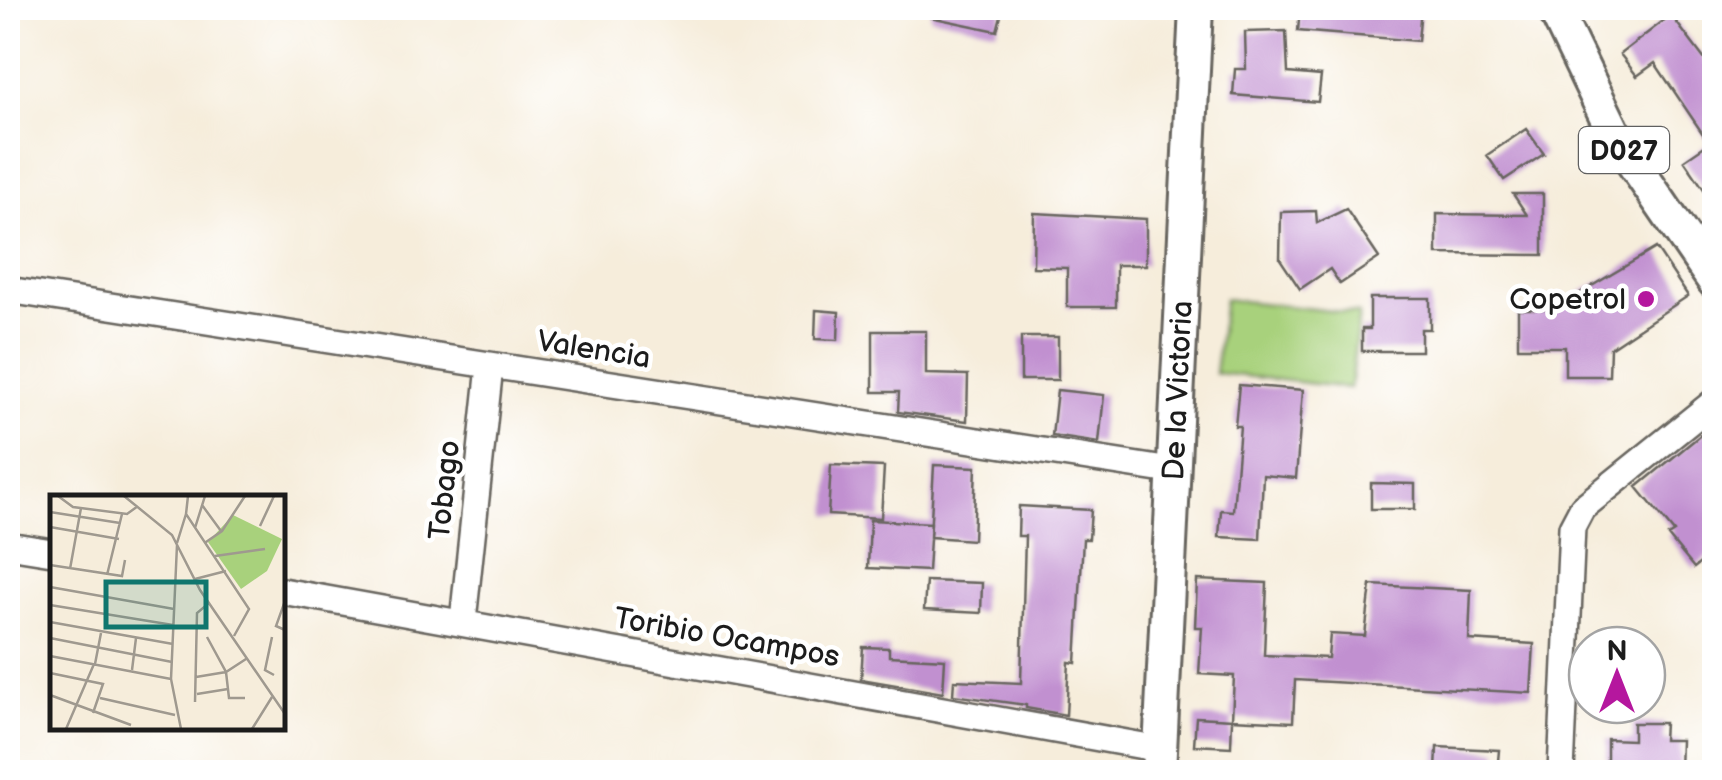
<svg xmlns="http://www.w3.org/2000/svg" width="1722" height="780" font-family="'Balsamiq Sans',sans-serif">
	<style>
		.green { fill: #a8d17c; stroke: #62764c; stroke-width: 2.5 }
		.building { fill: #c190d0 }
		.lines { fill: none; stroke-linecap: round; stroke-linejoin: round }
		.minor-casing { stroke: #68655f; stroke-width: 30 }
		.major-casing { stroke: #68655f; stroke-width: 38 }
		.minor { stroke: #fff; stroke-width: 25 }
		.major { stroke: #fff; stroke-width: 32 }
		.poi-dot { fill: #b5179e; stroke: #fff; stroke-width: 4 }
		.labels { text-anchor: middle; stroke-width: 9; stroke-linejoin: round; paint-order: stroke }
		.shield { fill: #fff; stroke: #606060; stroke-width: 2.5 }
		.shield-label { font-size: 28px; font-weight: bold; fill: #1c1c1c }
		.poi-label { font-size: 30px; fill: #1c1c1c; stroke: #fff; text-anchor: end }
		.street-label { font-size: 30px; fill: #1c1c1c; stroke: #fff }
		.inset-road { fill: none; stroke: #9f998f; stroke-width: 2.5 }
		.view { fill: #0f766e; fill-opacity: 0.15; stroke: #0f766e; stroke-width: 5 }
		.inset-edge { fill: none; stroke: #1c1c1c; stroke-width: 5 }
	</style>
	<rect width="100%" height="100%" fill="#fff"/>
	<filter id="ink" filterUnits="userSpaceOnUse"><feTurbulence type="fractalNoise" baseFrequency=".01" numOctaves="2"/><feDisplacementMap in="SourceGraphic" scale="20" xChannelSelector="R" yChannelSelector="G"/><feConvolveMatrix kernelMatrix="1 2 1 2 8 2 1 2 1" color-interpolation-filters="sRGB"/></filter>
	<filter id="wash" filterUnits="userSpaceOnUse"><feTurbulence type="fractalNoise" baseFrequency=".0048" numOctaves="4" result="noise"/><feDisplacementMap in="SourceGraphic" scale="40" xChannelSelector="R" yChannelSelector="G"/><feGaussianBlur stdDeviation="2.25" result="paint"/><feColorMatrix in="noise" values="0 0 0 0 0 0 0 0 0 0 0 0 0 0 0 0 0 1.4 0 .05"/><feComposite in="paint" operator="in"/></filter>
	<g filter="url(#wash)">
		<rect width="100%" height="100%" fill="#f6eddb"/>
		<!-- green -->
		<path class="green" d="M1224,299L1359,314L1350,388L1215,373Z"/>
		<g id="blocks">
			<!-- building -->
			<path class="building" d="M931,8H1003L997,31L930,17Z
				M1300,8H1421L1418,41L1298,31Z
				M1671,15L1714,72V204L1684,160L1709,143L1655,63L1637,76L1620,54Z
				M1286,31L1288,73L1321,76L1318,102L1233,95L1235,69H1246L1245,32Z
				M1526,129L1544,154L1504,180L1487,155Z
				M1513,194H1543V255L1437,254V214L1527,215Z
				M1346,209L1379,258L1340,284L1330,269L1300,289L1280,259L1281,212L1316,211L1317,223Z
				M1034,213L1146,219V265H1116V307H1067V268L1033,267Z
				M1656,248L1688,296L1610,348L1609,376H1565V347H1518V309H1553Z
				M1370,298H1430V329H1421V351H1362V329H1370Z
				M816,310L839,312L838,340L815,339Z
				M873,331H926V374L968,375L967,421L898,412L899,392H873Z
				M1021,337H1058V380H1021Z
				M1239,385L1303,390L1296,478L1263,475L1260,539L1219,537L1221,510L1233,511L1240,426H1235Z
				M1057,390L1104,395L1099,443L1052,436Z
				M1714,424V552L1694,568L1668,536L1674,532L1637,487Z
				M831,465L884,467L881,518L828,515Z
				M934,465L976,467L973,540L930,537Z
				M1371,483L1415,484V509H1371Z
				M1019,506L1091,510L1089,539H1083L1076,663L1069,662L1066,715L1026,708V705L953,695L954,680L1021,683L1025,536H1018Z
				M870,520L931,523L928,571L868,568Z
				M1197,580L1267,583L1264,655L1328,658L1330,634L1365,636L1371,585L1471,590L1469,640L1534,644L1531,693L1295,680L1293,722L1232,719L1234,676L1199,674L1202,627H1195Z
				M926,581L982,583L981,613L924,610Z
				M863,647L889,648V656L945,659L943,693L861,679Z
				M1196,717L1232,719L1231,747L1194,745Z
				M1633,723H1664L1663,740H1681L1680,772H1607V739L1633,740Z
				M1437,747L1499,750L1497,772H1436Z"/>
		</g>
	</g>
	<g filter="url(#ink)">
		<use href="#blocks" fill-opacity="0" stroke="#68655f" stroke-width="2.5"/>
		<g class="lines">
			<defs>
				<path id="minor" d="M8,290L1171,471
					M8,545L52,552
					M282,591L1160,749
					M463,621L490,366
					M1561,772L1572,527L1582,508L1714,402"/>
				<g id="major">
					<path d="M1554,8L1618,141L1714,281"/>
					<path id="s1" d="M1159,772L1196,8"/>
				</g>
			</defs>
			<!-- minor casing -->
			<use href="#minor" class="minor-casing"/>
			<!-- major casing -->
			<use href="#major" class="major-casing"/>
			<!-- minor -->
			<use href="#minor" class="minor"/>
			<!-- major -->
			<use href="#major" class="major"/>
		</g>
	</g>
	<!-- markers -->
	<circle class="poi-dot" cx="1646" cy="299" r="10"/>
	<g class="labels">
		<!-- shield labels -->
		<rect class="shield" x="1579" y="127" width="90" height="46" rx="8"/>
		<g class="shield-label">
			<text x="1624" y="160">D027</text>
		</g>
		<!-- poi labels -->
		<g class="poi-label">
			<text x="1626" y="309">Copetrol</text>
		</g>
		<!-- street labels -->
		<g class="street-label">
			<text transform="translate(594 349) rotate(9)" y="10">Valencia</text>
			<text dy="10" stroke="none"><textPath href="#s1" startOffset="382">De la Victoria</textPath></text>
			<text transform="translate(444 490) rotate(-84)" y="10">Tobago</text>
			<text transform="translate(727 637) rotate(10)" y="10">Toribio Ocampos</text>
		</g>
	</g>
	<!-- overview -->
	<g transform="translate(50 495)">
		<rect width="235" height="235" fill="#f6eddb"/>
		<path d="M183,20L232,44L217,76L191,94L158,47Z" fill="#a8d17c"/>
		<path class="inset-road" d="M8,1L23,12L77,19L88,11M74,1L122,40L150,95L235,219M138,1L136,19L199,114L184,141M152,10L171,36M0,17L70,28M210,31L224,1M0,32L69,44M145,33L155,1M156,47L172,36L195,1M127,48L136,19M127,50L121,184L131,234M165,61L215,54M0,70L72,81L75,65M20,74L31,13M57,80L72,19M145,84L176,76M0,92L124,114M235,106L226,131L235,135M0,110L123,130M0,127L123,149M157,142L176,177L179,203H195M222,142L215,175L224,180M0,143L122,167M0,161L121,184M45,169L51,138M82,175L86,143M0,178L53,189L43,218M146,182L176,177L196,164M147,199L178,194M0,200L81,230M50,203L125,220M145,207L147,118L159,108M16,234L44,169M202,234L222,202"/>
		<path class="view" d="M56,87H156V132H56Z"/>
		<rect width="235" height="235" class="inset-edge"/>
	</g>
	<!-- margin -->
	<rect width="1722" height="780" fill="none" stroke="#fff" stroke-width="40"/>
	<!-- north arrow -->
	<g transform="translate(1617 675)"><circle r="48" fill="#ffffff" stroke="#a4a4a4" stroke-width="2.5"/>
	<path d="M0-8L18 38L0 25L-18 38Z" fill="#b5179e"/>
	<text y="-15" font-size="28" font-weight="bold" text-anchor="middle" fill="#1c1c1c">N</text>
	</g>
</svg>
